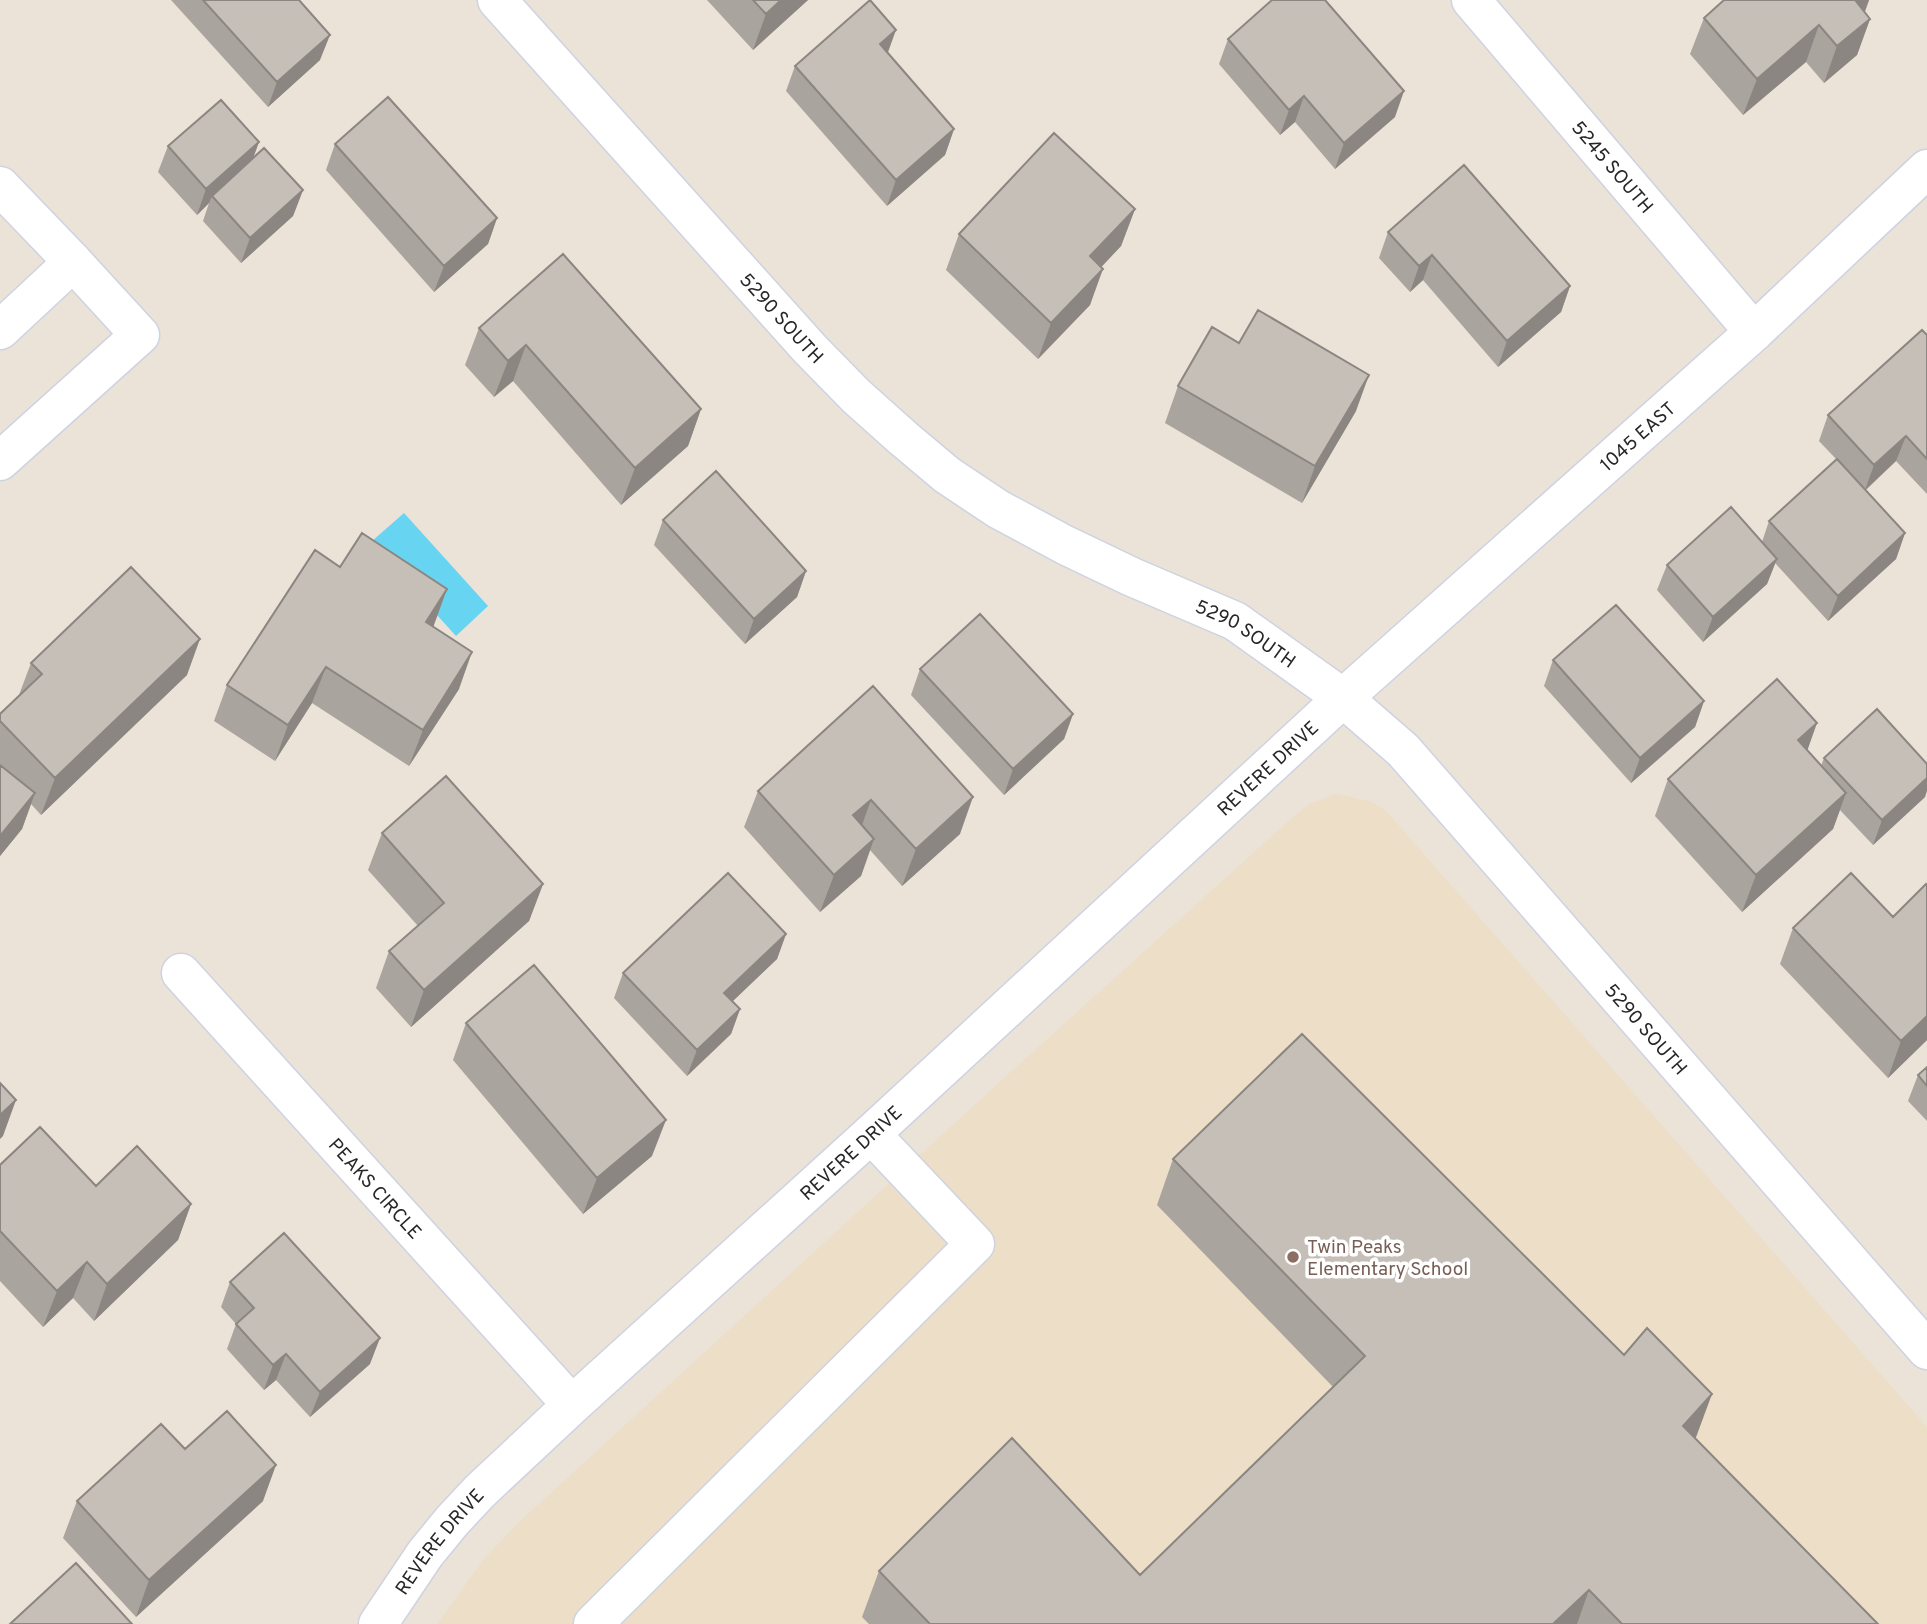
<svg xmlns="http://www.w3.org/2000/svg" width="1927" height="1624" font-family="Overpass,sans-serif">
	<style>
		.education { fill: #eddec7 }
		.water { fill: #67d5f1 }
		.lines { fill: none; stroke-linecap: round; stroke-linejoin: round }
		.minor-casing { stroke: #ced3e1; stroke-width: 41 }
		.minor { stroke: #fff; stroke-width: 38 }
		.wall { fill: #aaa49e }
		.shaded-wall { fill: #8b8681 }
		.building { fill: #c6bfb8; stroke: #8b8681; stroke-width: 2 }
		.education-dot { fill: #8d6e63; stroke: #fff; stroke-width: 2.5 }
		.labels { text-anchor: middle; stroke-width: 7; stroke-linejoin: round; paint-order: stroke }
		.street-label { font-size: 19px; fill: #272727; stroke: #fff }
		.education-label { font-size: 19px; fill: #785e54; stroke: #fff; text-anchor: start }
	</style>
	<rect width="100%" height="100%" fill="#ebe2d8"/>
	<!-- education -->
	<path class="education" d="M1336,794L1370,801L1386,811L1927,1427V1624H437L485,1558L517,1524L993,1088L1292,818L1309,804Z"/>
	<!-- water -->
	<path class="water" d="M404,513L488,606L456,636L371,542Z"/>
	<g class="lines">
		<defs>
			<g id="minor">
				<path id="s1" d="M497,0L810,349L856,396L903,438L947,475L998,509L1065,545L1132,577L1235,621L1343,698L1403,750L1927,1350"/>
				<path id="s2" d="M1471,0L1754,332"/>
				<path d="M0,186L73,262L0,330"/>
				<path d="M0,461L140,335L73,262"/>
				<path id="s3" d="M181,973L572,1405"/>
				<path id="s4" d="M378,1624L425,1554L452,1521L480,1491L572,1405L871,1134L1343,698L1754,332L1927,169"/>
				<path d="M593,1624L975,1244L871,1134"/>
			</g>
		</defs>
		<!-- minor casing -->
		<use href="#minor" class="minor-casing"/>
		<!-- minor -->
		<use href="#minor" class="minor"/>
	</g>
	<!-- wall -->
	<path class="wall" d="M171,0H299L320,60L268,107Z
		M707,0H808L753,50Z
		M1724,0H1869L1865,12L1870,19L1857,55L1824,83L1806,62L1743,115L1690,54L1704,18Z
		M1228,39L1395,117L1335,169L1295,122L1280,135L1219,64Z
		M888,54L954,129L945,155L887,206L786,91L795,66Z
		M335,144L497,218L488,244L434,292L326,170Z
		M168,146L253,158L303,190L293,216L241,263L203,221L209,203L197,215L158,172Z
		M1135,209L1121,246L1101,267L1090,305L1038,359L946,270L959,234Z
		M1388,232L1570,286L1561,312L1498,367L1423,280L1410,292L1379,258Z
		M479,328L701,409L688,446L621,505L513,381L494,397L465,365Z
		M1927,335V494L1896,461L1866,490L1905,533L1896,559L1828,621L1775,563L1767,584L1703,642L1657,590L1667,565L1762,542L1769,521L1836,459L1819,441L1828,415Z
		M1239,343L1356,411L1302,503L1165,423L1178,386Z
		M663,520L806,571L797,597L745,644L654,545Z
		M340,567L434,625L433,627L459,689L409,766L312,703L275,761L214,721L227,685Z
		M1553,660L1704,701L1695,727L1631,783L1544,686Z
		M31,663L187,675L41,815L31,804L22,829L0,856V714L19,695Z
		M920,669L1073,714L1064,739L1004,795L911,695Z
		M873,686L960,834L902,886L870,850L861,876L820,912L744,827L758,791Z
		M1807,750L1821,766L1824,758L1925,797L1873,845L1840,810L1833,829L1742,912L1655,816L1668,779Z
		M382,833L543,884L529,921L411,1027L376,988L389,951L418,926L368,870Z
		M1927,885V1040L1888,1078L1780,964L1793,928L1893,917Z
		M786,934L777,959L733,1001L740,1009L731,1034L687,1076L614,998L623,973Z
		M466,1023L652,1156L583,1214L453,1060Z
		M1927,1067V1121L1908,1101L1918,1075Z
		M1173,1159L1695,1439L1878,1624H869L862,1617L879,1571L1140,1575L1333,1387L1157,1205Z
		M0,1165L96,1186L191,1204L178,1240L94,1321L73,1298L43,1327L0,1281Z
		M230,1282L370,1364L310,1417L276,1380L264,1390L227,1349L236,1324L221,1307Z
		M77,1501H263L136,1617L63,1538Z"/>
	<!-- shaded-wall -->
	<path class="shaded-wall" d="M781,0H808L753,50L766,14Z
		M1853,0H1869L1863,16Z
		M1870,19L1857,55L1824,83L1837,46Z
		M1819,25L1806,62L1743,115L1757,79Z
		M896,30L887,55L880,44Z
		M330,35L320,60L268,107L277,82Z
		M1404,91L1395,117L1335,169L1344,143Z
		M1304,96L1295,122L1280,135L1289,110Z
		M954,129L945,155L887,206L896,180Z
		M259,142L250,167L212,196L209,203L197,215L206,189Z
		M303,190L293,216L241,263L250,238Z
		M1135,209L1121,246L1077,293L1090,256Z
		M497,218L488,244L434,292L444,266Z
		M1432,255L1423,280L1410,292L1419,266Z
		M1103,269L1090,305L1038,359L1051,323Z
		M1570,286L1561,312L1498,367L1507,341Z
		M526,345L513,381L494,397L508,361Z
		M1369,375L1356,411L1302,503L1315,466Z
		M701,409L688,446L621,505L635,468Z
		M1906,436L1896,461L1865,490L1874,465Z
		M1905,533L1896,559L1828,621L1838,596Z
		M1777,559L1767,584L1703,642L1713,617Z
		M806,571L797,597L745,644L754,619Z
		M447,589L434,625L412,659L426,622Z
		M200,639L187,675L41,815L55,778Z
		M472,652L459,689L409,766L423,730Z
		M326,667L312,703L275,761L288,725Z
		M1704,701L1695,727L1631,783L1640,758Z
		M1073,714L1064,739L1004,795L1013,769Z
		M1817,723L1804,760L1798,740Z
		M1927,778V791L1925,797L1873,845L1882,820Z
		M35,793L22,829L0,856V836Z
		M1846,793L1833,829L1742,912L1756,875Z
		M973,797L960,834L902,886L916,849Z
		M871,800L858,836L853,815Z
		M874,839L861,876L820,912L834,875Z
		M543,884L529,921L411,1027L424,990Z
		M786,934L777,959L715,1018L724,993Z
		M740,1009L731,1034L687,1076L697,1050Z
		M1927,1016V1040L1888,1078L1901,1041Z
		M16,1100L3,1136L0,1139V1115Z
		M666,1120L652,1156L583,1214L597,1178Z
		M191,1204L178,1240L94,1321L107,1284Z
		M87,1262L73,1298L43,1327L57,1291Z
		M380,1338L370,1364L310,1417L320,1392Z
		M286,1354L276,1380L264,1390L273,1365Z
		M1712,1394L1695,1440L1683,1426Z
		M276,1465L263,1501L136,1617L149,1580Z
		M1589,1590L1577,1624H1553Z"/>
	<!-- building -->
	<path class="building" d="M203,0H299L330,35L277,82Z
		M753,0H781L766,14Z
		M870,0L896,30L880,44L954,129L896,180L795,66Z
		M1272,0H1325L1404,91L1344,143L1304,96L1289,110L1228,39Z
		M1724,0H1855L1870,19L1837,46L1819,25L1757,79L1704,18Z
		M388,97L497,218L444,266L335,144Z
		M221,100L259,142L206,189L168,146Z
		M1054,133L1135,209L1090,256L1103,269L1051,323L959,234Z
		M264,148L303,190L250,238L212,196Z
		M1464,165L1570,286L1507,341L1432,255L1419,266L1388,232Z
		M563,254L701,409L635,468L526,345L508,361L479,328Z
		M1258,310L1369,375L1315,466L1178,386L1212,327L1239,343Z
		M1922,330L1927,335V459L1906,436L1874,465L1828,415Z
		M1837,459L1905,533L1838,596L1769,521Z
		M716,471L806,571L754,619L663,520Z
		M1731,507L1777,559L1713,617L1667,565Z
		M362,533L447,589L426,622L472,652L423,730L326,667L288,725L227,685L315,550L340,567Z
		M131,567L200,639L55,778L0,721V714L42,674L31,663Z
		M1616,605L1704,701L1640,758L1553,660Z
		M980,614L1073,714L1013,769L920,669Z
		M1777,679L1817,723L1798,740L1846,793L1756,875L1668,779Z
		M873,686L973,797L916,849L871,800L853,815L874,839L834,875L758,791Z
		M1877,709L1927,764V778L1882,820L1824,758Z
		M0,765L35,793L0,836Z
		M446,776L543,884L424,990L389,951L444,903L382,833Z
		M728,873L786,934L724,993L740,1009L697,1050L623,973Z
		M1851,873L1893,917L1926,884L1927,885V1016L1901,1041L1793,928Z
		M534,965L666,1120L597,1178L466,1023Z
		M1302,1034L1624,1355L1647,1328L1712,1394L1683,1426L1878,1624H1622L1589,1590L1553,1624H930L879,1571L1012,1438L1140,1575L1365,1356L1173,1159Z
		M1927,1067V1086L1918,1075Z
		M0,1083L16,1100L0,1115Z
		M40,1127L96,1186L137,1146L191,1204L107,1284L87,1262L57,1291L0,1231V1165Z
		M284,1233L380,1338L320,1392L286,1354L273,1365L236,1324L254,1308L230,1282Z
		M227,1411L276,1465L149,1580L77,1501L161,1424L185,1449Z
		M76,1563L132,1624H10Z"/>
	<!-- markers -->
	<circle class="education-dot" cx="1293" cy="1257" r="7"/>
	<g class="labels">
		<!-- street labels -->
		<g class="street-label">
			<text dy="7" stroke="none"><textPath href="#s2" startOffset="219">5245 SOUTH</textPath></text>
			<text dy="7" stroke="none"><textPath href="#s1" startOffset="427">5290 SOUTH</textPath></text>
			<text dy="7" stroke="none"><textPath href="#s4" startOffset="1734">1045 EAST</textPath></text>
			<text dy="7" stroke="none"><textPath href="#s1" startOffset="994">5290 SOUTH</textPath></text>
			<text dy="7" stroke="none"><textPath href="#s4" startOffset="1237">REVERE DRIVE</textPath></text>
			<text dy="7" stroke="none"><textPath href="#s1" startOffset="1561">5290 SOUTH</textPath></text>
			<text dy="7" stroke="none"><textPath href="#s4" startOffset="670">REVERE DRIVE</textPath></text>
			<text dy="7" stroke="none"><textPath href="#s3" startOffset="290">PEAKS CIRCLE</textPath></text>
			<text dy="7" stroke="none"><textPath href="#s4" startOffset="103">REVERE DRIVE</textPath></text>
		</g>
		<!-- education labels -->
		<g class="education-label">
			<text x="1307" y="1253">Twin Peaks<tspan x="1307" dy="22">Elementary School</tspan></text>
		</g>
	</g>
</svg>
